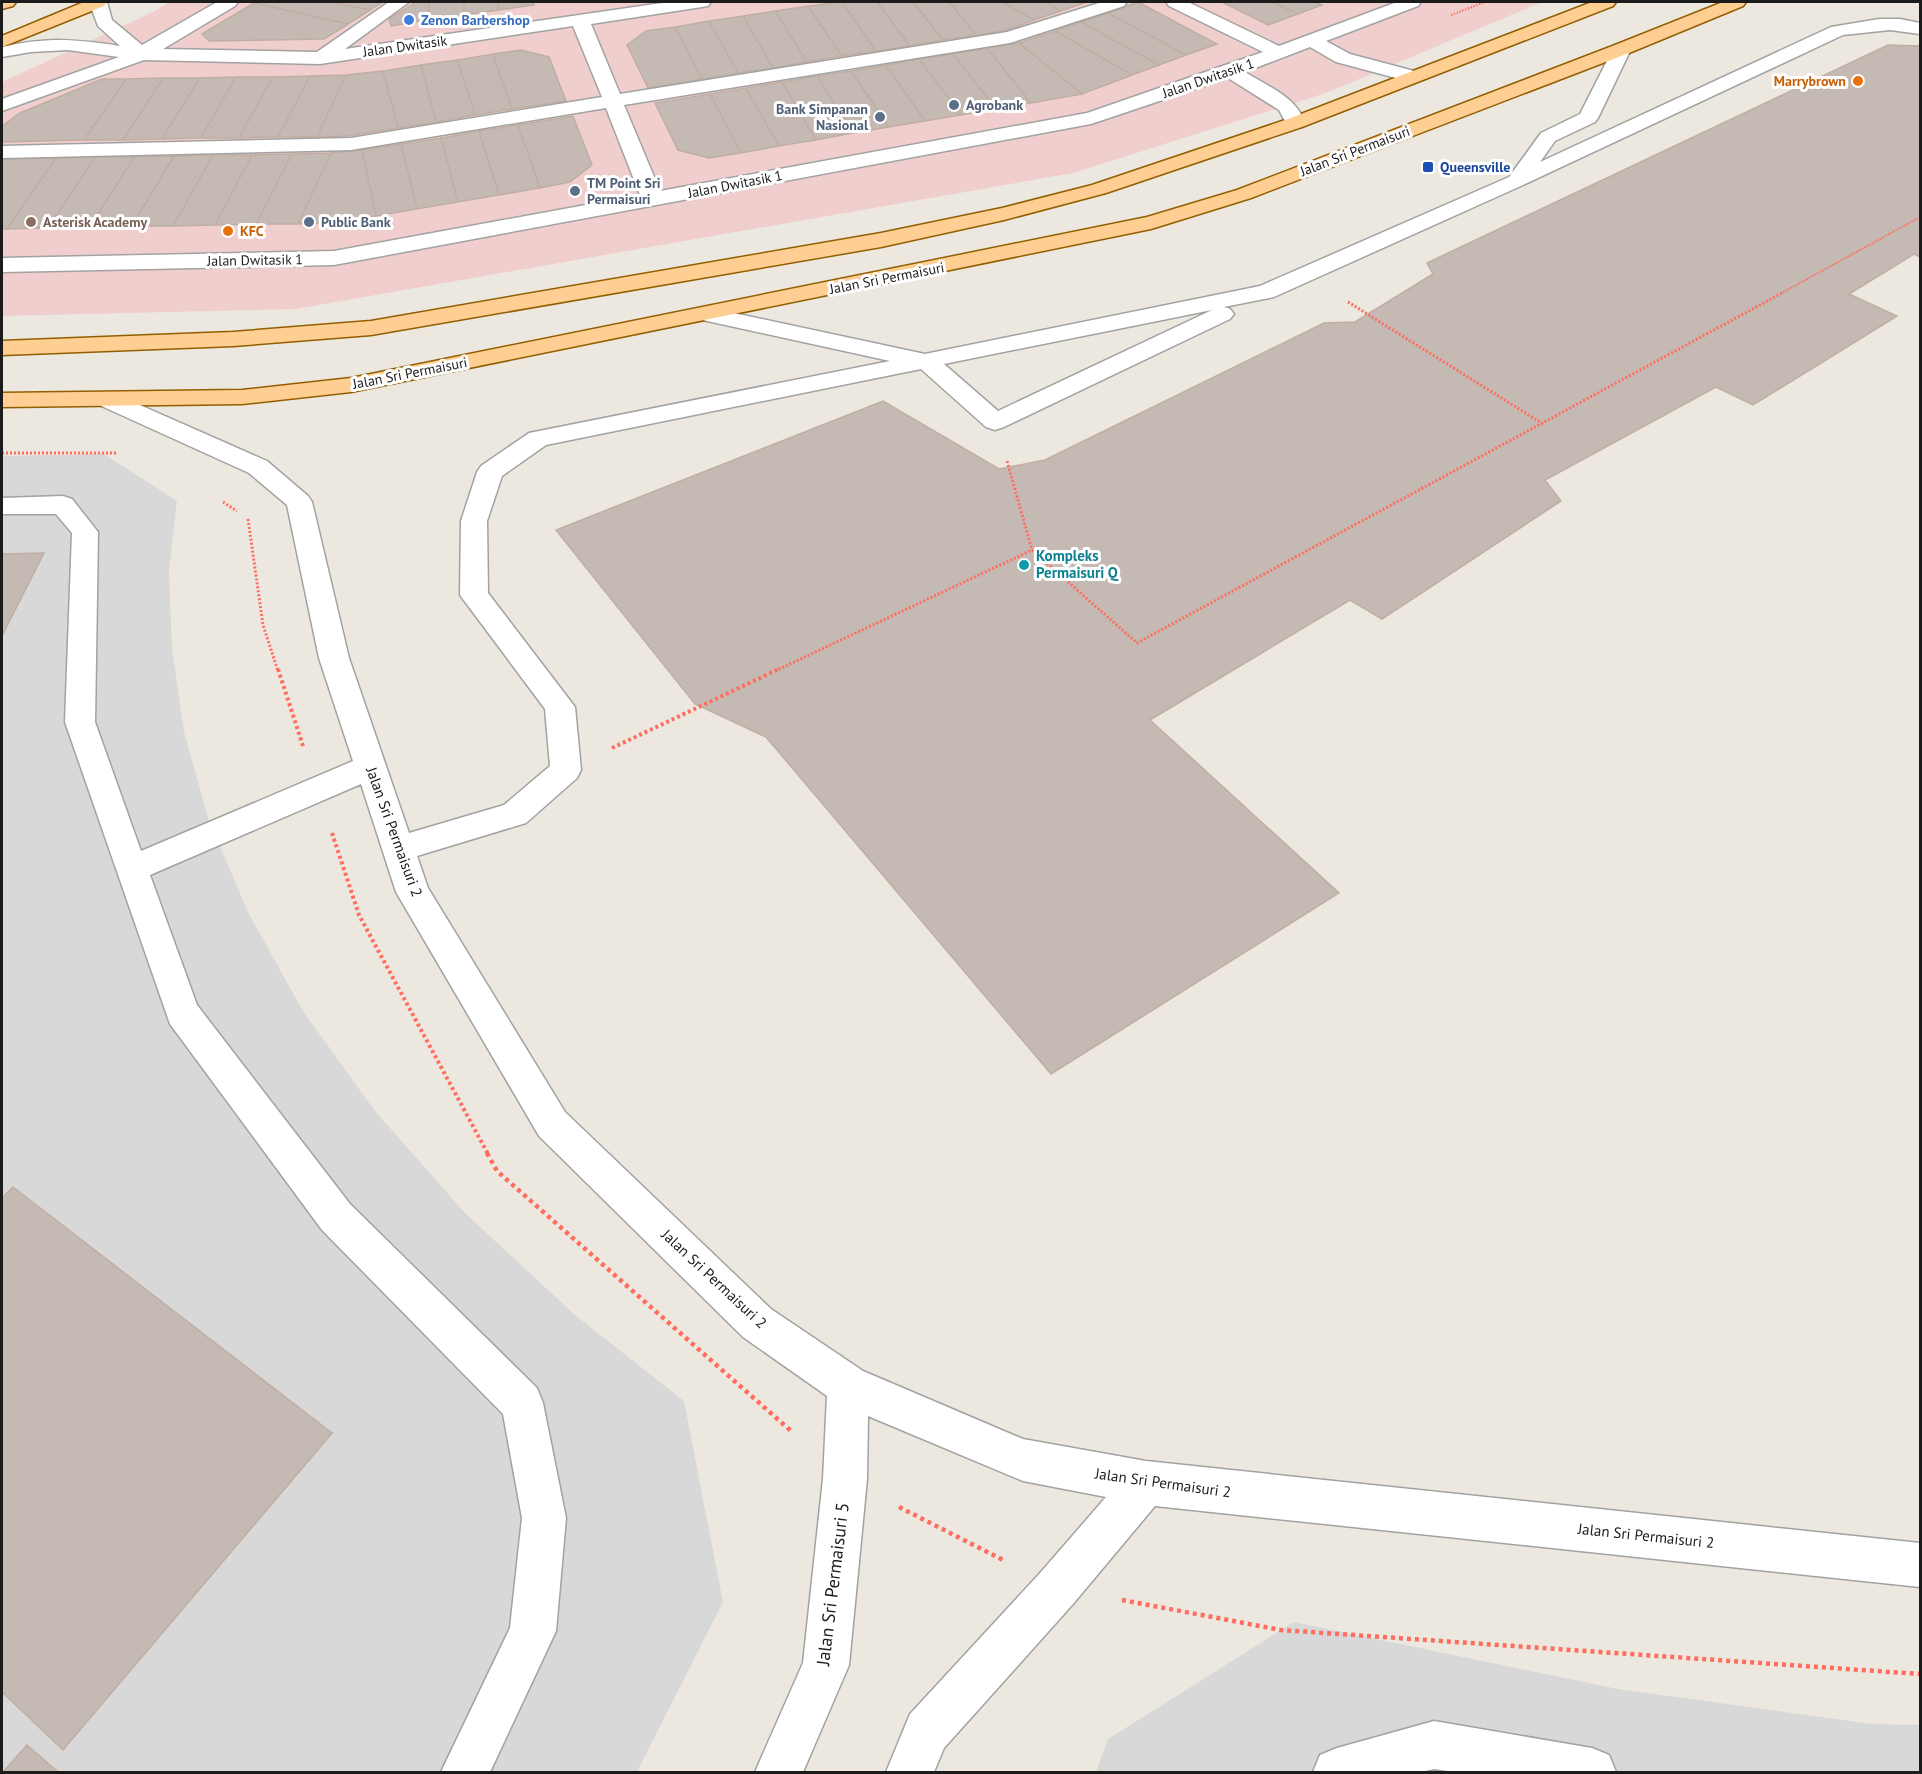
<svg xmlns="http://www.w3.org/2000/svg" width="1922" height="1774" font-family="'PT Sans',sans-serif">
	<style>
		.residential { fill: #d9d8d8 }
		.commercial { fill: #f0cecd }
		.building { fill: #c5bab3; stroke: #bfaea1; stroke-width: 1.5 }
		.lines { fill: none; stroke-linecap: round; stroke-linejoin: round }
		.minor-casing { stroke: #a2a2a2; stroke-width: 3 }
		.major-casing { stroke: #925f00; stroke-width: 3 }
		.path-far3 { stroke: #ff6d5f; stroke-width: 2; stroke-dasharray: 1.5 1.5; stroke-linecap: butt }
		.path-far2 { stroke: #ff6d5f; stroke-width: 3; stroke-dasharray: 2 2; stroke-linecap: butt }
		.path-far1 { stroke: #ff6d5f; stroke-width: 4; stroke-dasharray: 3 3; stroke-linecap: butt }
		.path { stroke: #ff6d5f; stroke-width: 4.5; stroke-dasharray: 4 4; stroke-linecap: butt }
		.minor { fill: #fff; fill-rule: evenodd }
		.major { fill: #ffce93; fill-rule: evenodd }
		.shop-dot { fill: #3f7fe0; stroke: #fff; stroke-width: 2 }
		.food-dot { fill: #e8710a; stroke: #fff; stroke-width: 2 }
		.service-dot { fill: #5c6f8a; stroke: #fff; stroke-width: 2 }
		.transit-dot { fill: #1a4fb4; stroke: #fff; stroke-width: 2 }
		.education-dot { fill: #8d6e63; stroke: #fff; stroke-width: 2 }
		.culture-dot { fill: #0f9aa8; stroke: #fff; stroke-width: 2 }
		.labels { text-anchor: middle; stroke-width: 6; stroke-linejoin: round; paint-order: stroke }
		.far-shop-label { font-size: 14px; font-weight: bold; fill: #366cbe; stroke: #fff; text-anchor: start }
		.far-street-label { font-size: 14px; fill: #1b1b1b; stroke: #fff }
		.far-food-label { font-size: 14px; font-weight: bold; fill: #c56008; stroke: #fff; text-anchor: end }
		.far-service-label { font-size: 14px; font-weight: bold; fill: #4e5e75; stroke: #fff; text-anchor: start }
		.far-transit-label { font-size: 14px; font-weight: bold; fill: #164399; stroke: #fff; text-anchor: start }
		.far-education-label { font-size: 14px; font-weight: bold; fill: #785e54; stroke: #fff; text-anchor: start }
		.culture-label { font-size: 15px; font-weight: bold; fill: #0d838f; stroke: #fff; text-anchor: start }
		.street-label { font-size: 15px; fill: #1b1b1b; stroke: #fff }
		.near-street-label { font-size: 18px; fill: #1b1b1b; stroke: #fff }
	</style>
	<rect width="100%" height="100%" fill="#ede8df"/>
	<!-- residential -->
	<path class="residential" d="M104,454L177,501L169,571L172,648L184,732L209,821L249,914L303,1011L375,1111L465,1213L575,1315L684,1401L723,1602L637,1772H2V456Z
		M1294,1622L1618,1689L1872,1724L1920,1725V1772H1096L1108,1739Z"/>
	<!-- commercial -->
	<path class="commercial" d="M170,2H1542L1326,93L1073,173L296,309L2,316V82L153,12Z"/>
	<!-- building -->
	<path class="building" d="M256,2H331L370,10L348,24L254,3Z
		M331,2H383L370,10Z
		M416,2H429V20L391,26L389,19Z
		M429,2H464V15L429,20Z
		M464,2H498L499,10L464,15Z
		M498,2H533L534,5L499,10Z
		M842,2L876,51L842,56L808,6Z
		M842,2H877L910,46L876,51Z
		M877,2H913L943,40L910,46Z
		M913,2H949L976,35L943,40Z
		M949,2H1002L1034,20L1004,31L976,35Z
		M1002,2H1045L1061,11L1034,20Z
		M1045,2H1087L1061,11Z
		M1138,2L1217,44L1186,55L1108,13Z
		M1222,2H1272L1298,14L1268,25Z
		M1272,2H1314L1322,5L1298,14Z
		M254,3L348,24L324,39L209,41L202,34Z
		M808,6L842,56L807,62L775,11Z
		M775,11L807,62L773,68L743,16Z
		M1108,13L1186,55L1159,65L1081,22Z
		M743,16L773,68L738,73L709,21Z
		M709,21L738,73L702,79L675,27Z
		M1081,22L1159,65L1132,75L1055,31Z
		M675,27L702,79L648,88L627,45L646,31Z
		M1055,31L1132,75L1082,94L1019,43Z
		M1019,43L1082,94L1031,103L987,48Z
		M1888,45L1920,46V257L1914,254L1849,294L1897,316L1753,405L1716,387L1545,480L1561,501L1382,619L1350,600L1150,720L1339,893L1051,1074L766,737L695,704L556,530L883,401L999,469L1045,460L1324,323L1355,322L1433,274L1427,263Z
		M987,48L1031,103L996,109L953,54Z
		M521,50L549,57L566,101L512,109L493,54Z
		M493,54L512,109L475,115L457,60Z
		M953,54L996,109L961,115L919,59Z
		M919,59L961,115L925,121L886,65Z
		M457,60L475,115L436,122L421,65Z
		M421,65L436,122L398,128L383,71Z
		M886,65L925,121L889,127L851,71Z
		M383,71L398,128L347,136L317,137L346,75Z
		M851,71L889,127L853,133L817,76Z
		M346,75L317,137H278L310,76Z
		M310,76L278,137L239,138L273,77Z
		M817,76L853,133L816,140L782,82Z
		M236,77L201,138L162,139L200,78Z
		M236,77H273L239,138H201Z
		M163,78L123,140H84L126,79Z
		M163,78H200L162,139L123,140Z
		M102,79H126L84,140L2,142V126L20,113Z
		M782,82L816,140L779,146L746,88Z
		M746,88L779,146L741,153L710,94Z
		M710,94L741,153L709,158L678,150L655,103Z
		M573,116L592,165L570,182L540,188L518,125Z
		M518,125L540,188L499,195L479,131Z
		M479,131L499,195L458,202L441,138Z
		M441,138L458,202L417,209L401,144Z
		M401,144L417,209L376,216L362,150Z
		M362,150L376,216L335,223L298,224L331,153Z
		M331,153L298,224H256L292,154Z
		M292,154L256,224L215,225L252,155Z
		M213,155L173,226H132L174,156Z
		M213,155H252L215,225L173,226Z
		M174,156L132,226L90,227L134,157Z
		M95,157L48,228L7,229L56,158Z
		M95,157H134L90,227L48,228Z
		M56,158L7,229H2V159Z
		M44,553L2,636V554Z
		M13,1187L332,1433L63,1750L2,1692V1198Z
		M27,1745L58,1772H3Z"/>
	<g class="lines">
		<defs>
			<path id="minor" d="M89,2H107L112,20L142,45L217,2H238L235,6L163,49L317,52L389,2H409L345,49L669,2H711L708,6L702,7L591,24L620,94L1007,32L1102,2H1127L1124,6L1010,43L624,105L660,191L1087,113L1263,52L1169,6L1166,2H1188L1279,46L1397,2H1421L1418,6L1326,41L1350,54L1418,72L1421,76L1418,80L1411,82L1336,62L1310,47L1245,72C1267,86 1297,97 1305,123L1302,127H1288L1279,110L1228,78L1091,124L334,265L2,272V258L334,251L640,195L606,108L351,150L2,158V146L351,138L602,97L573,26L320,64L144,60L2,111V99L119,57L68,50L31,52L2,57V47C48,37 74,39 120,46L98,26Z
				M1879,19H1900L1920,23V34L1890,30L1843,35L1523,185L1274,297L1224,307L1230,309L1234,314L1230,319L1004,427L995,430L986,427L921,369L546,445L502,476L487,521L488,593L575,707L581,770L577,778L526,823L417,856L428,888L565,1112L771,1309L863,1371L1023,1439L1146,1461L1920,1543V1587L1155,1506L1073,1604L944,1748L934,1772H886L910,1714L1041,1572L1106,1497L1023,1481L868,1416L867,1479L849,1665L803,1772H755L803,1663L823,1479L827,1396L743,1337L539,1136L396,892L361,784L150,875L197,1005L350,1204L537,1388L543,1403L566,1518L556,1631L490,1772H441L510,1628L522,1518L503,1414L322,1230L170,1024L65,722L72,533L56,514H2V498L63,496L72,499L98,532L95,722L141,851L353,761L319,658L287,505L249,473L97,404L94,399L97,394L106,392L115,394L267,461L308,496L312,502L349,658L409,833L504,805L550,766L545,709L460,595L461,521L477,472L481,466L529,433L890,361L698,319L694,314L698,309L706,307L925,354L1260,286L1509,177L1541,133L1580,114L1615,45H1629L1631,49L1598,118L1595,122L1555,141L1540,162L1831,27ZM1212,310L998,411L944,364Z
				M1434,1721L1592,1748L1609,1755L1616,1772H1455L1434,1769L1421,1772H1313L1320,1755L1337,1748Z"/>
			<path id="major" d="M2,2H16L13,6L2,9Z
				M84,2H107L104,6L2,47V36Z
				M1592,2H1616L1613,6L1302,127L1106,193L1004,220L881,247L371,335L233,346L2,355V341L233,332L371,321L881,233L1002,208L1092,185L1288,119Z
				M1723,2H1746L1743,6L1629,53L1251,198L1151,229L351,392L242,404L2,407V393L242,390L351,378L1147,217L1237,190L1615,45Z"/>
		</defs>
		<!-- minor casing -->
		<use href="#minor" class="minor-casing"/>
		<!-- major casing -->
		<use href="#major" class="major-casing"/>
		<!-- path-far3 -->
		<path class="path-far3" d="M1451,15L1485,2
			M1780,294L1920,217"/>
		<!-- path-far2 -->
		<path class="path-far2" d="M1348,302L1543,424
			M2,453H117
			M1007,461L1032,550
			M223,502L237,511
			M248,519L263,625L278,671
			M775,671L1032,550L1137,643L1782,293"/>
		<!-- path-far1 -->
		<path class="path-far1" d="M278,669L303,746
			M612,748L779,669
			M332,833L359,915L488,1154"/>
		<!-- path -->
		<path class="path" d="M487,1153L497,1171L791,1431
			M899,1507L1005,1561
			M1122,1600L1281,1630L1920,1674"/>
		<!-- minor -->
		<use href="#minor" class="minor"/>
		<!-- major -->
		<use href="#major" class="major"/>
	</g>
	<!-- markers -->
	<circle class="shop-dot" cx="409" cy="20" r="6"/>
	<g class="food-dot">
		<circle cx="1858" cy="81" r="6"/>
		<circle cx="228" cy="231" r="6"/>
	</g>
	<g class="service-dot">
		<circle cx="954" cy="105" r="6"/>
		<circle cx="880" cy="117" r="6"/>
		<circle cx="575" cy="191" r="6"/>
		<circle cx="309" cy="222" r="6"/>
	</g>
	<rect class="transit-dot" x="1422" y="161" width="12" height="12" rx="3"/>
	<circle class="education-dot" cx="31" cy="222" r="6"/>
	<circle class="culture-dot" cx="1024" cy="565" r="6"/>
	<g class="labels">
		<!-- far-shop labels -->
		<g class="far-shop-label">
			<text x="421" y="25">Zenon Barbershop</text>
		</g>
		<!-- far-street labels -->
		<g class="far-street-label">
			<text transform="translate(405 46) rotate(-8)" y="5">Jalan Dwitasik</text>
			<text transform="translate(1208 78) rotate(-19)" y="5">Jalan Dwitasik 1</text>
			<text transform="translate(1355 151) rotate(-21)" y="5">Jalan Sri Permaisuri</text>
			<text transform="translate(735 184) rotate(-11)" y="5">Jalan Dwitasik 1</text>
			<text transform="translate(255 260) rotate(-1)" y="5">Jalan Dwitasik 1</text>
			<text transform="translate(887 278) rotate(-11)" y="5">Jalan Sri Permaisuri</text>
			<text transform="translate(410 373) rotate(-11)" y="5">Jalan Sri Permaisuri</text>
		</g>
		<!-- far-food labels -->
		<g class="far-food-label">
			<text x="1846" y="86">Marrybrown</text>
			<text x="240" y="236" text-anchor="start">KFC</text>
		</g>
		<!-- far-service labels -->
		<g class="far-service-label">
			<text x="966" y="110">Agrobank</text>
			<text x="868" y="114" text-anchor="end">Bank Simpanan<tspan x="868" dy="16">Nasional</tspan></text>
			<text x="587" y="188">TM Point Sri<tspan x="587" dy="16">Permaisuri</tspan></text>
			<text x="321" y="227">Public Bank</text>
		</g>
		<!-- far-transit labels -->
		<g class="far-transit-label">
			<text x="1440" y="172">Queensville</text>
		</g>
		<!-- far-education labels -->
		<g class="far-education-label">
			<text x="43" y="227">Asterisk Academy</text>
		</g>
		<!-- culture labels -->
		<g class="culture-label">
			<text x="1036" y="561">Kompleks<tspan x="1036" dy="17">Permaisuri Q</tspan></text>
		</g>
		<!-- street labels -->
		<g class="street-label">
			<text transform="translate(394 832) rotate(70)" y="5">Jalan Sri Permaisuri 2</text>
			<text transform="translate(714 1279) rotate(43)" y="5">Jalan Sri Permaisuri 2</text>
			<text transform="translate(1163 1483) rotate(8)" y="5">Jalan Sri Permaisuri 2</text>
			<text transform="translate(1646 1536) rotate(6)" y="5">Jalan Sri Permaisuri 2</text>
		</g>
		<!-- near-street labels -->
		<g class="near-street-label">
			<text transform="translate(833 1584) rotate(-83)" y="6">Jalan Sri Permaisuri 5</text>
		</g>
	</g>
	<!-- border -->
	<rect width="1922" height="1774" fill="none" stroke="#1b1b1b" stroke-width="6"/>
</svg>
